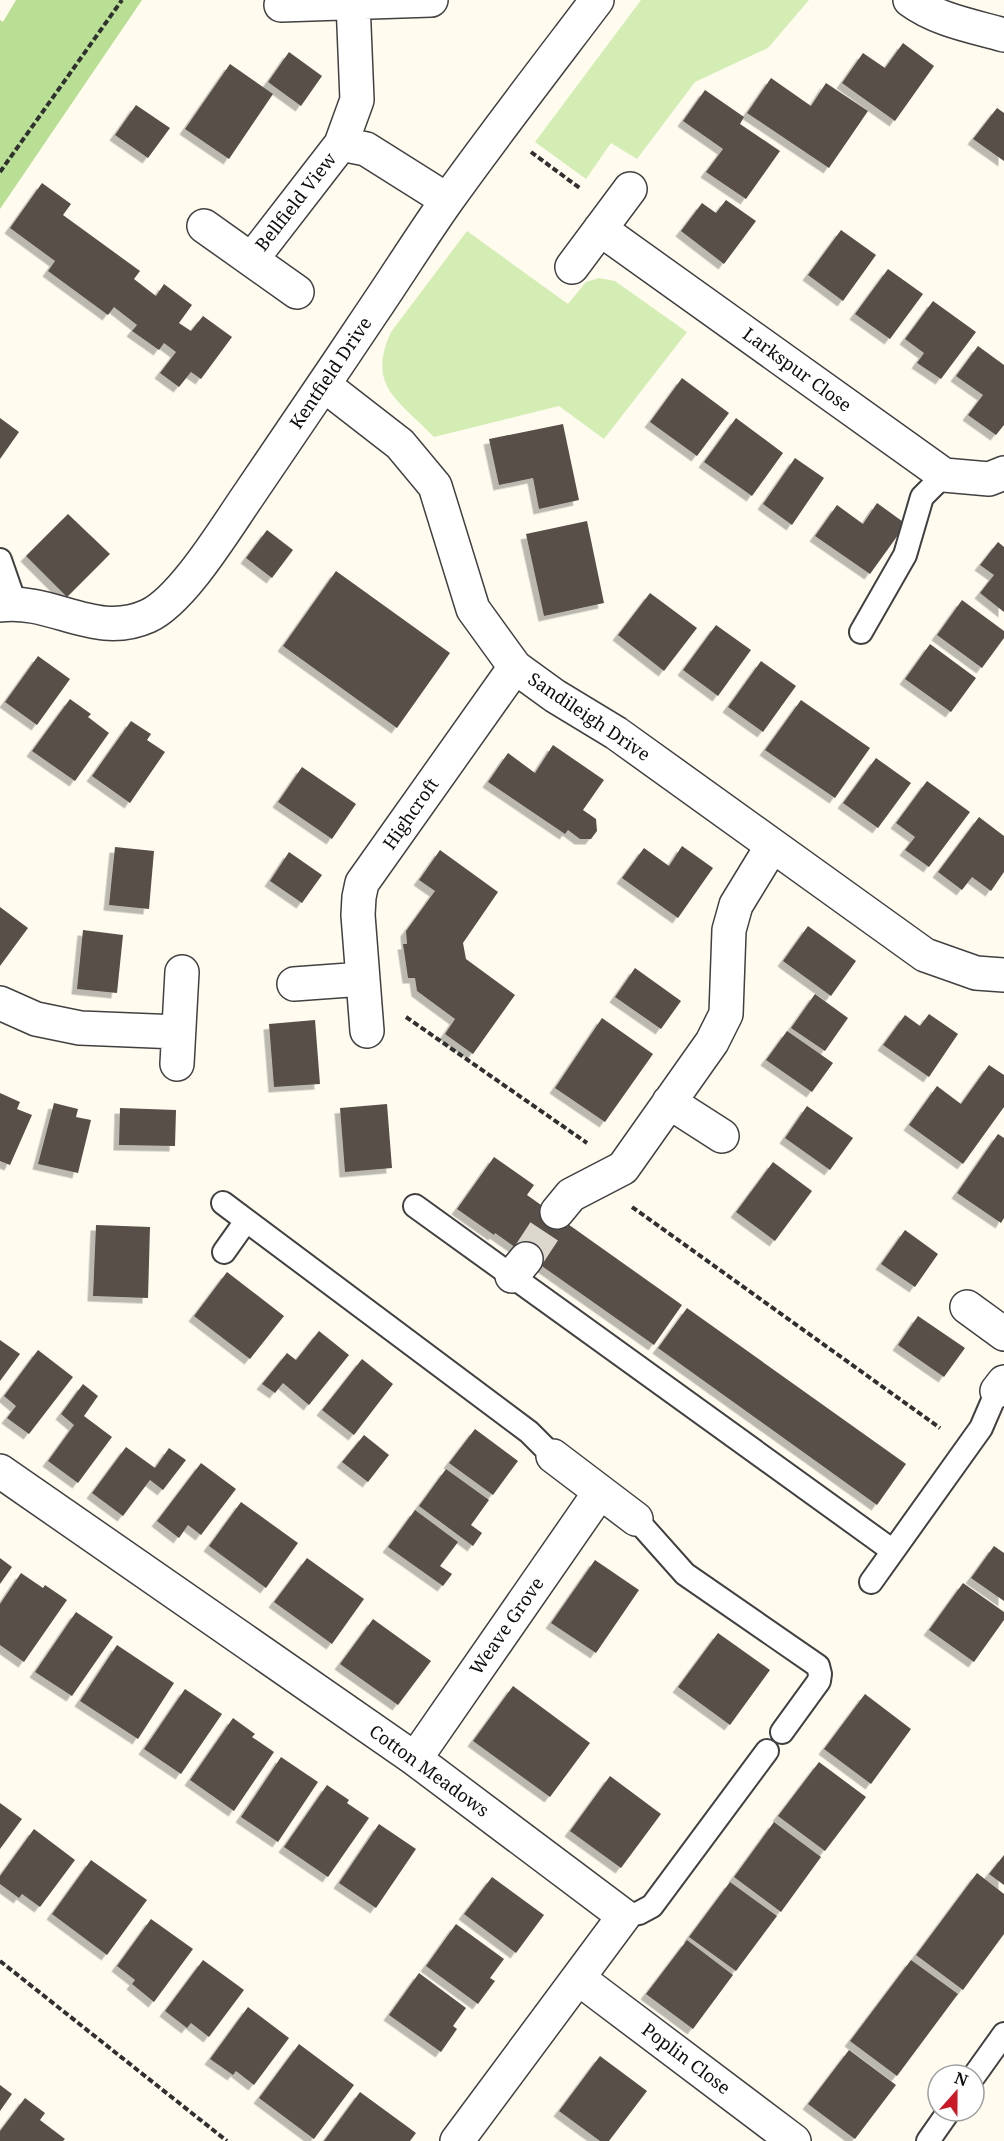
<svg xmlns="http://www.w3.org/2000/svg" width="1004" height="2141" font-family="'Noto Serif',serif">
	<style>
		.green { fill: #d4edb5 }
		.forest { fill: #b8df93 }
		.building { fill: #584f4a; filter: url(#shadow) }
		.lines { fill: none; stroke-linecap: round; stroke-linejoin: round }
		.street-tunnel { stroke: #dbd7cd; stroke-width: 33; stroke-dasharray: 33 16; stroke-linecap: butt }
		.lane-casing { stroke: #414141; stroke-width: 26 }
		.street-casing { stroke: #414141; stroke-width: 36 }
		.path { stroke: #303030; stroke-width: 4; stroke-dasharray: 6 3; stroke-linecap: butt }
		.lane { stroke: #fff; stroke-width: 22 }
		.street { stroke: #fff; stroke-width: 33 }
		.labels { text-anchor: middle; stroke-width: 6; stroke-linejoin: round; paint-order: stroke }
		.street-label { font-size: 18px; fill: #0e0e0e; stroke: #fff }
	</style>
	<defs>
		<filter id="shadow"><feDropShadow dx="-5.5" dy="5.5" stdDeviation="0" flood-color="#0004"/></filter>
	</defs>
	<rect width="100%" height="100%" fill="#fffbef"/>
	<!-- green -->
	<path class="green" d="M641,0H809L768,48L695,82L637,159L611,143L586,179L535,142Z
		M467,231L568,304L586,282L599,278L615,281L687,332L604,439L559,406L434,437C399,400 366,387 391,332Z"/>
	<!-- forest -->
	<path class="forest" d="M16,0H142L0,209V20L3,22Z"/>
	<!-- building -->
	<path class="building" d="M903,43L934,66L895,121L842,83L863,53L885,68Z
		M289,52L322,76L301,106L268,82Z
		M230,64L273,94L229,159L185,129Z
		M771,78L811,106L826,83L868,111L829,168L747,113Z
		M705,90L744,117L740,124L780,151L746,199L706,172L723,149L683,121Z
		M136,105L170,128L148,158L115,135Z
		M997,108L1004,113V161L973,139Z
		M42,183L71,204L63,215L140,271L134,279L156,296L164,284L192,305L179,323L191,331L203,316L232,337L201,379L191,372L179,387L160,373L176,352L164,343L159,350L132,331L137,325L114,307L108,315L48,271L55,261L10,228Z
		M726,200L756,221L724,264L681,231L702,203L716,213Z
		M841,230L876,255L843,301L808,275Z
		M888,269L923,294L890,339L855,314Z
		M933,301L976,332L941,379L917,363L924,353L905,339Z
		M978,346L1004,365V425L996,435L968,415L983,395L956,376Z
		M682,378L729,413L697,456L650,422Z
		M0,418L19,432L0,459Z
		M736,418L783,453L752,496L704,462Z
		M563,424L579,500L539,509L533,478L499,485L489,439Z
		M795,458L824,478L792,525L763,504Z
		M877,503L906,524L870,574L815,536L837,505L863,524Z
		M68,514L110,554L67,597L26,556Z
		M587,521L604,603L544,616L526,534Z
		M267,530L293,550L272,578L246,558Z
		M998,542L1004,547V612L980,593L994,575L980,565Z
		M336,571L450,653L397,728L283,646Z
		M650,593L697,628L664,671L618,635Z
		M962,600L1004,631V638L982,668L937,635Z
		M716,625L751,650L718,696L683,670Z
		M930,644L976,678L951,712L905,679Z
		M38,656L70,679L37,725L5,702Z
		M761,661L796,686L763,732L728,707Z
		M70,699L91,714L88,717L109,733L75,781L32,751Z
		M801,700L870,748L835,798L765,750Z
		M131,721L151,734L147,740L165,752L130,803L92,776Z
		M553,745L604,780L583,810L596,819L597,831L591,839H580L568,830L565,834L488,782L508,753L535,773Z
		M876,758L911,783L878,828L843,803Z
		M302,767L356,804L332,839L278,802Z
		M927,781L970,812L929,867L905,850L915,837L896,823Z
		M979,817L1004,836V872L991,891L972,877L962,890L938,872Z
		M682,846L713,868L678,918L622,878L644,848L669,866Z
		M115,847L154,851L149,909L109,905Z
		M440,850L498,892L463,943L466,959L515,995L473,1054L445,1034L455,1019L417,991L415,978H408L403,944H407L406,931L435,891L419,880Z
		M289,852L322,875L302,903L270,881Z
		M0,907L28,928L0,966Z
		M808,926L856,961L831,996L783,961Z
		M83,930L123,935L117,993L77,989Z
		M635,968L681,1001L661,1029L615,997Z
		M815,994L848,1018L825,1051L791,1028Z
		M929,1014L958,1034L929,1077L883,1045L905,1015L920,1026Z
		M602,1018L653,1054L605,1122L555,1088Z
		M315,1020L320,1084L274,1087L269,1024Z
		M787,1031L833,1063L812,1092L766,1060Z
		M989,1065L1004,1075V1107L963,1164L909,1125L937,1086L961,1104Z
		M0,1093L20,1102L17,1109L32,1115L10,1165L0,1161Z
		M54,1103L78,1109L76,1117L91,1120L78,1173L38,1164Z
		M387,1104L392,1168L345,1172L340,1108Z
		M807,1106L853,1138L830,1170L785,1138Z
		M120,1108L176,1110L175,1146L119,1145Z
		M998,1134L1004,1138V1218L1001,1223L957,1193Z
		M494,1157L534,1185L527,1195L682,1305L654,1345L495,1233L494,1235L457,1209Z
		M773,1162L812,1191L775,1241L736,1212Z
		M96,1225L150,1227L148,1298L93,1296Z
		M905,1230L938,1254L915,1287L881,1264Z
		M227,1272L284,1316L250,1359L194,1316Z
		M687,1308L906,1464L877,1505L658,1348Z
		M918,1316L965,1348L944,1377L898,1345Z
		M319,1331L349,1355L309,1405L283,1383L275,1393L262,1384L287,1353L296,1360Z
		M0,1340L20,1354L0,1381Z
		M38,1350L73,1377L29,1434L7,1418L16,1406L4,1396Z
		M362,1359L393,1384L354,1435L322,1410Z
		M83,1384L98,1396L84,1416L112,1437L78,1483L48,1461L74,1425L61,1414Z
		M475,1429L518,1461L493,1495L449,1463Z
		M364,1435L389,1455L368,1482L342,1462Z
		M126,1447L155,1468L169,1448L186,1460L163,1490L150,1480L123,1516L92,1493Z
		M201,1463L236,1489L201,1535L188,1525L179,1538L157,1521Z
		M446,1469L489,1500L471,1525L482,1533L473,1546L419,1506Z
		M241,1502L298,1543L266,1588L209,1546Z
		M415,1510L458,1542L440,1566L452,1574L443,1586L388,1547Z
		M994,1546L1004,1553V1601L971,1578Z
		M0,1558L12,1567L0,1584Z
		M307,1558L364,1599L332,1644L274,1602Z
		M595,1560L639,1590L596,1653L551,1623Z
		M21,1573L43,1588L45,1585L67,1600L24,1662L0,1645V1604Z
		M963,1583L1004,1612V1620L974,1662L929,1630Z
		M76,1612L113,1637L72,1696L35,1672Z
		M373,1619L431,1661L398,1705L340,1664Z
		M718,1633L770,1670L730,1725L678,1687Z
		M117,1645L174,1683L138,1739L80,1701Z
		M513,1686L590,1743L550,1797L473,1741Z
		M185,1689L222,1714L181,1774L144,1749Z
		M865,1694L911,1729L871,1784L824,1749Z
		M233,1718L255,1734L252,1737L274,1752L234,1811L190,1780Z
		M281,1757L318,1782L278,1842L241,1817Z
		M819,1762L866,1797L825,1851L778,1816Z
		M610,1776L661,1814L621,1868L570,1831Z
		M327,1785L349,1800L347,1803L369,1818L328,1877L284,1847Z
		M0,1803L22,1819L0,1849Z
		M774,1822L821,1857L781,1912L734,1877Z
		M379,1824L416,1849L376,1908L339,1883Z
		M34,1829L75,1860L40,1907L22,1894L19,1898L0,1884V1876Z
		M1004,1855V1885L989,1874Z
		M91,1860L147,1900L107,1955L52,1914Z
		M977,1873L1004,1894V1934L963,1990L916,1955Z
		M492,1877L544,1915L516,1953L464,1914Z
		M730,1882L777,1916L736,1971L689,1937Z
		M151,1919L193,1949L154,2002L132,1984L135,1980L117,1966Z
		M456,1924L504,1959L490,1978L495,1981L478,2004L426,1966Z
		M687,1940L733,1975L693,2029L646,1994Z
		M203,1960L244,1990L209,2037L191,2023L187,2028L165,2011Z
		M911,1960L958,1994L897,2076L850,2041Z
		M419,1973L466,2008L453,2026L457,2029L441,2052L389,2015Z
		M248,2007L289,2038L254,2085L236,2071L233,2075L210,2059Z
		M299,2044L354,2085L314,2139L259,2098Z
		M849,2050L896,2085L855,2139L808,2104Z
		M600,2056L647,2091L609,2141H600L559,2111Z
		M0,2085L12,2094L0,2111Z
		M360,2092L416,2133L410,2141H324Z
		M25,2098L45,2113L40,2120L65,2139L63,2141H0V2131Z"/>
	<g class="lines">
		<!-- street-tunnel -->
		<path class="street-tunnel" d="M526,1259L557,1212"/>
		<defs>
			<path id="lane" d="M0,560L15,603
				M861,632L905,555L922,497L944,475
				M223,1203L529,1432L553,1456
				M415,1206L893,1551
				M224,1252L246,1221
				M636,1519L685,1574L818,1666L820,1674L819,1681L782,1732
				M871,1582L981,1428L997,1391
				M624,1916L639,1913L652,1906L767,1751
				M974,2076L1004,2034
				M928,2141L949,2111"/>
			<path id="street" d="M910,0C937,20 972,26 1004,35
				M281,5L431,0
				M341,144L366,149L447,200
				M204,226L297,292
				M600,229L944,475L989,479L1004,473
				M252,259L341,144L357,100L353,2
				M572,267L630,189
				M324,385L400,444L435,486L473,609L515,667L555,696L616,733L925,955L976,973L1004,975
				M0,605C53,598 95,640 148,616C183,600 227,526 250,493C290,434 331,374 371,314C397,276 421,237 448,199C496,132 547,66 597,0
				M294,984L363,979
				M0,1003L36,1019L80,1028L178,1032
				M367,1031L358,915L359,897L362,883L515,667
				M177,1064L182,972
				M669,1102L722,1136
				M557,1212L571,1195L623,1168L712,1042L726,1014L729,930L736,905L772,846
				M512,1276L526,1259
				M967,1307L1004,1334
				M997,1391L1004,1382
				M553,1456L636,1519
				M0,1471L415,1759L624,1916L457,2141
				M415,1759L600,1492
				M578,1978L794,2141"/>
		</defs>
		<!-- lane casing -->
		<use href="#lane" class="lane-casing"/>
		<!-- street casing -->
		<use href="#street" class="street-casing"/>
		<!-- path -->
		<path class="path" d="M531,152L581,189
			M0,172L122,0
			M406,1017L587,1143
			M632,1207L940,1428
			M0,1961L227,2141"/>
		<!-- lane -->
		<use href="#lane" class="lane"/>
		<!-- street -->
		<use href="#street" class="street"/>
	</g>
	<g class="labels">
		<!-- street labels -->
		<g class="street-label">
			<text transform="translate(296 202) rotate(-52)" y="6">Bellfield View</text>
			<text transform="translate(797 370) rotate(36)" y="6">Larkspur Close</text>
			<text transform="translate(331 373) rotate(-56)" y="6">Kentfield Drive</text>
			<text transform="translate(589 717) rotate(34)" y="6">Sandileigh Drive</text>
			<text transform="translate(411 814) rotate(-55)" y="6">Highcroft</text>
			<text transform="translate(507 1626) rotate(-55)" y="6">Weave Grove</text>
			<text transform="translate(429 1771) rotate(36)" y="6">Cotton Meadows</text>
			<text transform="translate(686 2059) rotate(37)" y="6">Poplin Close</text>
		</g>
	</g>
	<!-- north arrow -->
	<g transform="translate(956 2093) rotate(21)"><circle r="28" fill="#ffffff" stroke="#9f9f9f" stroke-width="1.5"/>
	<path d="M0-4.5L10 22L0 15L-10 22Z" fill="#ca1a28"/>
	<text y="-9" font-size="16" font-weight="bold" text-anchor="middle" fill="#0e0e0e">N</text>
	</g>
</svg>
